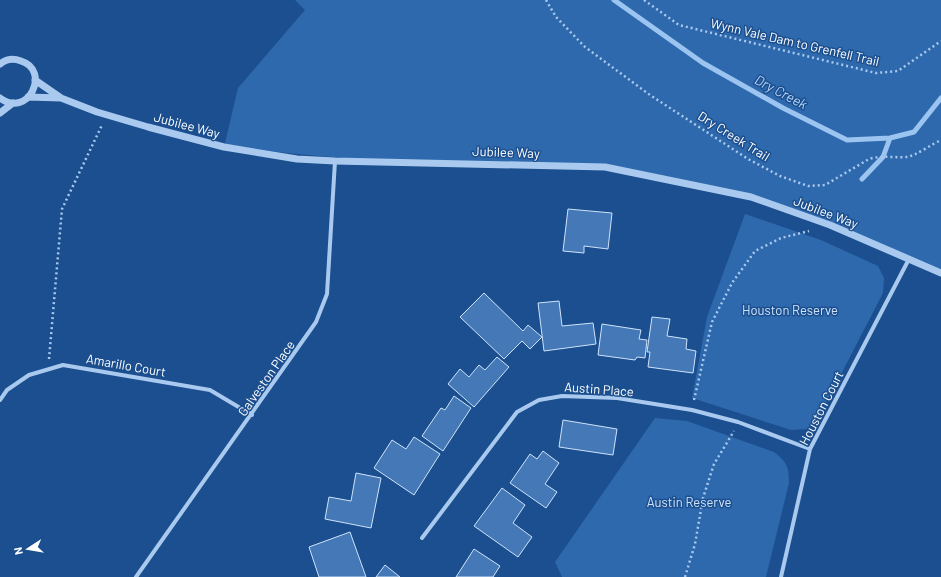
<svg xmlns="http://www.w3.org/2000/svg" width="941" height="577" font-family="Barlow,sans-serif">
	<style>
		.green { fill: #2e69ad }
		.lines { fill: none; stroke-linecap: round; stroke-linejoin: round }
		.stream { stroke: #9cc4f0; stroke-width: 5 }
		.building { fill: #4478b7; stroke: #cfe3fa }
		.path { stroke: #a9c9ee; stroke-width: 2.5; stroke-dasharray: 2 3; stroke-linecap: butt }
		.minor { stroke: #a9c9ee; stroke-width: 4 }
		.tertiary { stroke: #a9c9ee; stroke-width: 7 }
		.labels { text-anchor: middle; stroke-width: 3; stroke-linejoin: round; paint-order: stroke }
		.street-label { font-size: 13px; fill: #fff; stroke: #1b4f8f }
		.park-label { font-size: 13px; fill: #cfe3fa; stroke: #1b4f8f }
		.water-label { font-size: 14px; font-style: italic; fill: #b5d3f5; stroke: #1b4f8f }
	</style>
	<rect width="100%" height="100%" fill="#1b4f8f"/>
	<!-- green -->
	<path class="green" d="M295,0H941V273L751,197L605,167L372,161L224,147L238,88L305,10Z
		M745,214L821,240L878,266L884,278L883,293L819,417L807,429L791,430L692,398L707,317Z
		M655,418L687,421L774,452C787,462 789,467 789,483L766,577H562L555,562Z"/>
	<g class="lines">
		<!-- stream -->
		<path class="stream" d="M614,0L703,63L783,108L847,140L890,138L914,132L941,98
			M862,179L883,157L890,138"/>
	</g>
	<!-- building -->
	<path class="building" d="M568,209L612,213L608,249L584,246V253L563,251Z
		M484,293L523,331L528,325L542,337L530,349L522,341L504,359L460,317Z
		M559,301L562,326L593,323L596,344L544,351L538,303Z
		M652,317L670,319L667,336L687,339L686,349L696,351L693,373L648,367L650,352H647Z
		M602,324L641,330L639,339L647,340L645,358L637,357L635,360L598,355Z
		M497,357L509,367L474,407L448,384L460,369L469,377L479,365L485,370Z
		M454,396L471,408L443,451L422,436L441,408L445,410Z
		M563,420L617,429L613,455L559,447Z
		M414,437L440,454L414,495L374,468L392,440L406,449Z
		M543,451L559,463L545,484L557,492L546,508L510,483L530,454L537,459Z
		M356,473L381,478L371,528L325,519L329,497L351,501Z
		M502,488L525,505L513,523L532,537L518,557L474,526Z
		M350,532L366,577H319L309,547Z
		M474,549L500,566L493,577H456Z
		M385,565L400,577H376Z"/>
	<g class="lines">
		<!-- path -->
		<path class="path" d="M546,0L556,17L585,47L650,95L748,159L780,176L808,186L825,185L869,159C882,155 894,158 907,157C915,156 932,144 941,140
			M644,0L679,25L876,73L898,71L941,41
			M49,359L62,209L102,125
			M694,400L712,322L732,283L755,251L781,238L809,231
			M685,577L695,544L703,498L714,464L734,431"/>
		<!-- minor -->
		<path class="minor" d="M0,400L7,390L29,375L63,365L210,390L252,415
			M422,538L517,412L539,400L562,396L617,398L692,410L738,422L810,449
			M136,577L316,322L327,294L335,161
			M781,577L810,449L909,259"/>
		<!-- tertiary -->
		<path class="tertiary" d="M0,64C6,59 13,58 21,61C51,70 29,119 0,98
			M35,80L61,98L97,112L148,127L224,147L297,159L335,161L605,167L751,197L830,225L941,273
			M28,97L61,98
			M0,113L13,103"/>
	</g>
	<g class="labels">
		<!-- street labels -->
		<g class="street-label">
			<text transform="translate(795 42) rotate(13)" y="5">Wynn Vale Dam to Grenfell Trail</text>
			<text transform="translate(187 125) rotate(15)" y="5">Jubilee Way</text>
			<text transform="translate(734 136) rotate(32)" y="5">Dry Creek Trail</text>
			<text transform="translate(506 152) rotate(2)" y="5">Jubilee Way</text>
			<text transform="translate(826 212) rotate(21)" y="5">Jubilee Way</text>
			<text transform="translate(126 365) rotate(10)" y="5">Amarillo Court</text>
			<text transform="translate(266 378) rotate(-55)" y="5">Galveston Place</text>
			<text transform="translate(599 389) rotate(4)" y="5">Austin Place</text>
			<text transform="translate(821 408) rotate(-63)" y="5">Houston Court</text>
		</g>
		<!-- park labels -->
		<g class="park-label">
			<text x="790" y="315">Houston Reserve</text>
			<text x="689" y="507">Austin Reserve</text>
		</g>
		<!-- water labels -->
		<g class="water-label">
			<text transform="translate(781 92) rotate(28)" y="5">Dry Creek</text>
		</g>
	</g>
	<!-- north arrow -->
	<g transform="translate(28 549) rotate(258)" stroke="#1b4f8f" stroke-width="3" paint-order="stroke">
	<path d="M0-3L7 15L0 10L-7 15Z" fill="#ffffff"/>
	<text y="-6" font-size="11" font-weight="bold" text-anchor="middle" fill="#ffffff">N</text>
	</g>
</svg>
